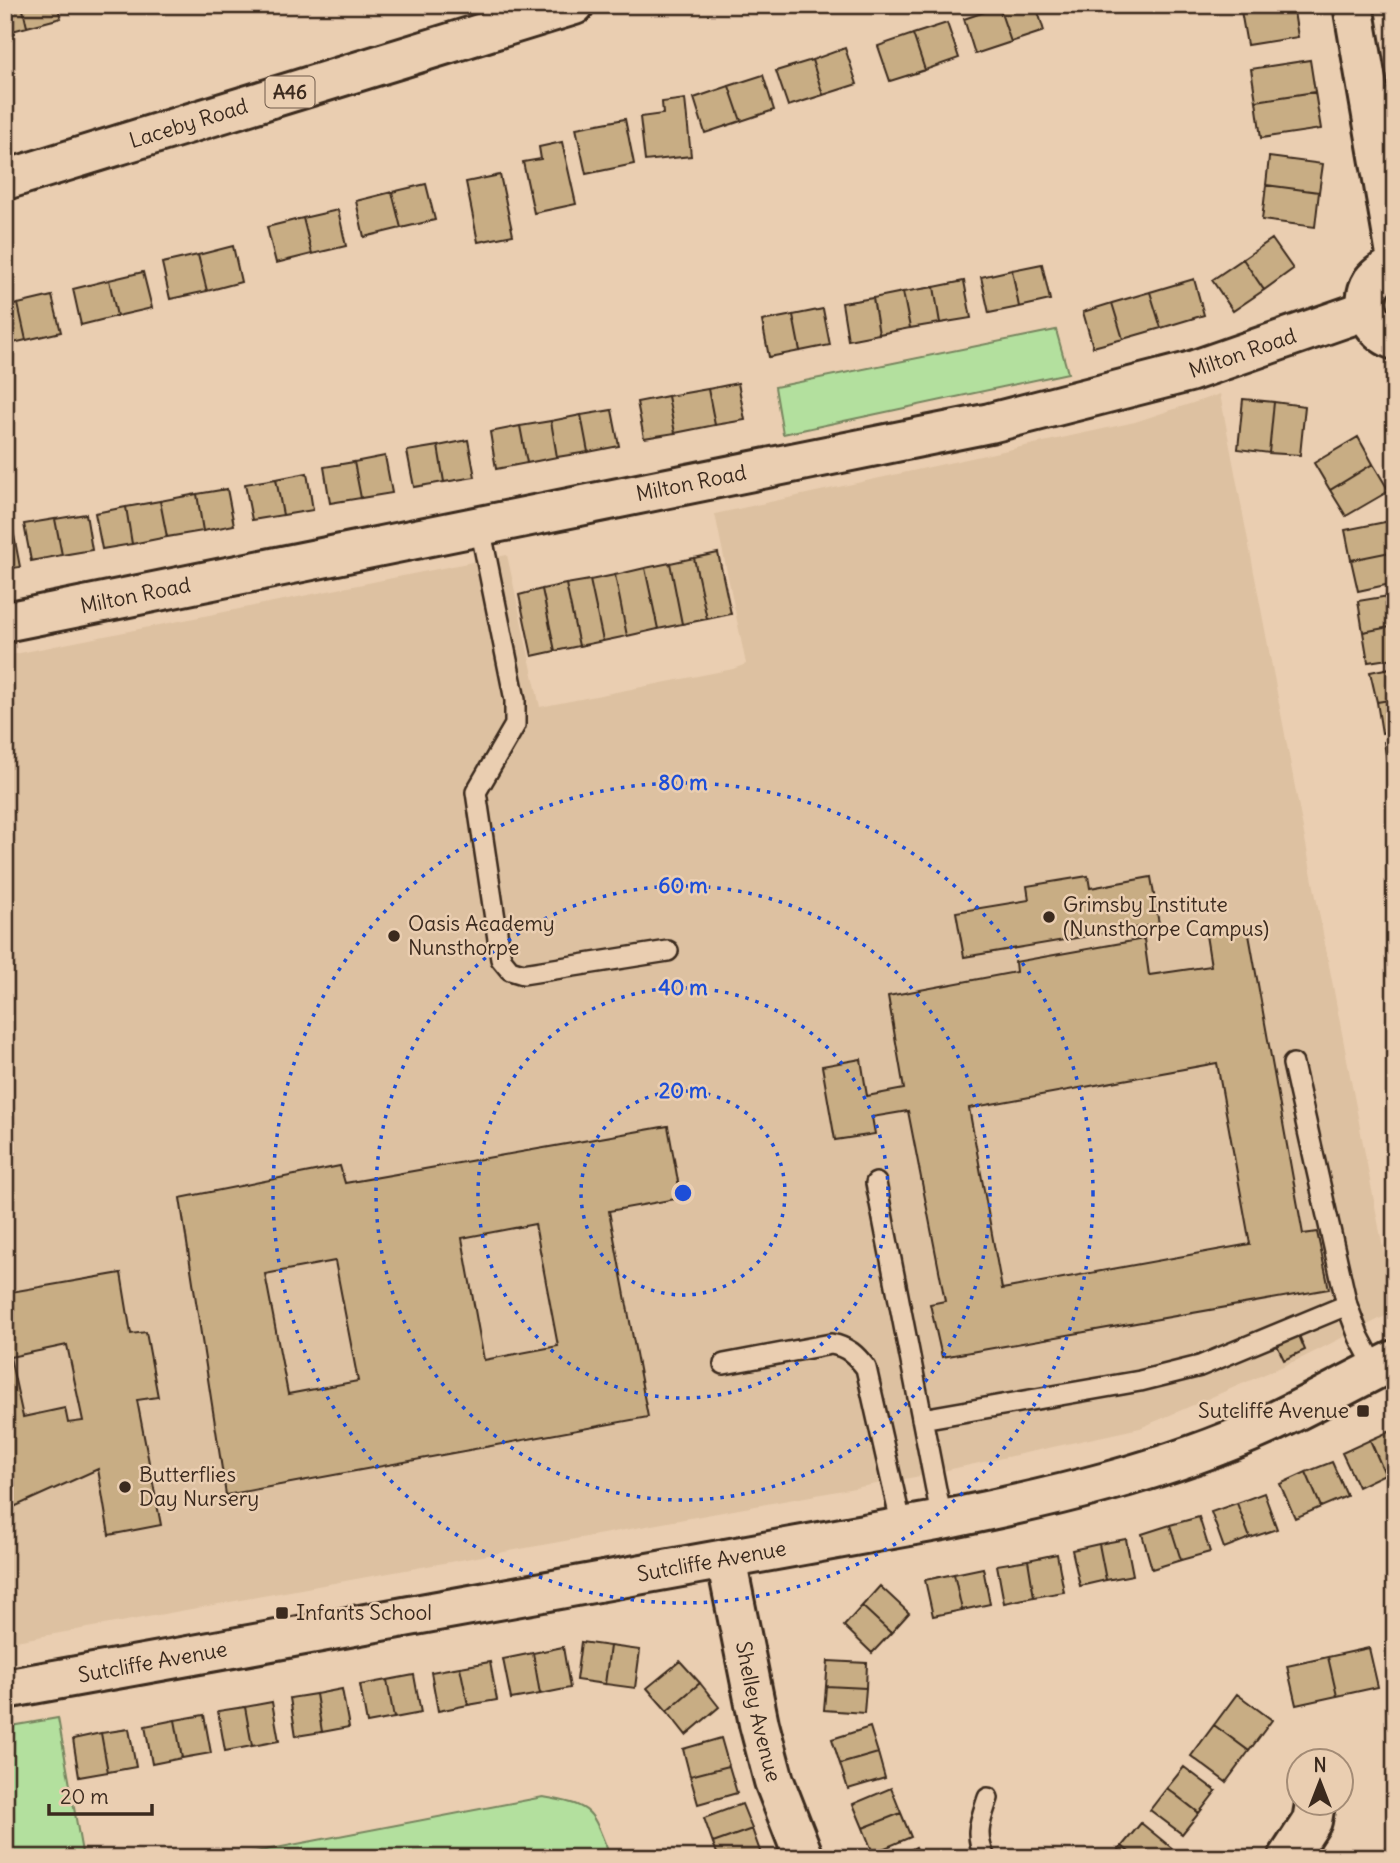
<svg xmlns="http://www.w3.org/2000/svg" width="1400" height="1863" font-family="Delius,sans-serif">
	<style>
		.built { fill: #ddc1a1 }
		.green { fill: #b3e09e; stroke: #77855e; stroke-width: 2 }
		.building { fill: #c8ad84; stroke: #3b2a1e; stroke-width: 2; fill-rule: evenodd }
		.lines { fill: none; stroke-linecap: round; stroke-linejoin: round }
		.lane-casing { stroke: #3b2a1e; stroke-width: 24 }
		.street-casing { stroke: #3b2a1e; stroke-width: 44 }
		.secondary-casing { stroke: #3b2a1e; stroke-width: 44 }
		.highway-casing { stroke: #3b2a1e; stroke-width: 44 }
		.lane { stroke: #eaceb1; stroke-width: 19 }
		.street { stroke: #eaceb1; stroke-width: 38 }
		.secondary { stroke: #eaceb1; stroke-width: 38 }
		.highway { stroke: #eaceb1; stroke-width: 38 }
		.ring { fill: none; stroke: #1d4ed8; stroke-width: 3.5; stroke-dasharray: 3.5 7 }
		.poi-dot { fill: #3b2a1e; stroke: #eaceb1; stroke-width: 2.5 }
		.labels { text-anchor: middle; stroke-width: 5; stroke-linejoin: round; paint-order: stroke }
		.shield { fill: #eaceb1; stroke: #705b4a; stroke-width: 2 }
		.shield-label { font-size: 19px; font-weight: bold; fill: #3b2a1e }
		.street-label { font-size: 21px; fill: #3b2a1e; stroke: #eaceb1 }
		.poi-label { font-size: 21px; fill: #3b2a1e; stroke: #eaceb1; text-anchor: start }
		.centre { fill: #1d4ed8; stroke: #eaceb1; stroke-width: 3.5 }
		.ring-label { font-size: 21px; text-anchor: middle; font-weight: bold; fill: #1d4ed8; stroke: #eaceb1; stroke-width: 5; stroke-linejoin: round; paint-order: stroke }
	</style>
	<rect width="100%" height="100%" fill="#eaceb1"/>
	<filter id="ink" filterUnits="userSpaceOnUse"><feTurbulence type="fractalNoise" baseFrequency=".0143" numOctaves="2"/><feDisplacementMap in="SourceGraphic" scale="14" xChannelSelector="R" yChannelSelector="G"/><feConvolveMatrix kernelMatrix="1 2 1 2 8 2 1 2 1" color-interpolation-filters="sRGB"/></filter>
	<g filter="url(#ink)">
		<!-- built -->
		<path class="built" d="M1220,394L1395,1311L1304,1357L1140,1428L915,1477L5,1643V656L507,555L540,707L733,669L746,664L715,514L1135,422Z"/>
		<!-- green -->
		<path class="green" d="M1056,330L1068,373L783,434L775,387Z
			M58,1718L83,1858H5V1727Z
			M543,1797C597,1806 591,1811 611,1858H224Z"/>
		<!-- building -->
		<path class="building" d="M5,5H22L27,27L5,33Z
			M22,5H57L61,18L27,27Z
			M1004,5H1036L1044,31L1011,42L999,7Z
			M1275,5H1293L1298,37L1247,45L1241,11Z
			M999,7L1011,42L975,54L964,19Z
			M947,23L959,58L925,70L913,34Z
			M913,34L925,70L890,81L878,46Z
			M845,48L857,84L823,95L812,60Z
			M812,60L823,95L788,106L776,71Z
			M1310,60L1315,92L1256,101L1251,69Z
			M763,75L774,110L741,121L729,86Z
			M729,86L741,121L705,133L694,98Z
			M1315,92L1321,129L1261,138L1256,101Z
			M685,99L691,156L645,161L640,117L663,114L662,102Z
			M625,119L634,164L586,174L576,128Z
			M562,142L576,204L534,213L523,162L541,159L539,147Z
			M1269,157L1323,164L1319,192L1266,185Z
			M500,175L513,235L478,242L466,182Z
			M426,184L435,220L401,228L392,192Z
			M1266,185L1319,192L1315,227L1262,220Z
			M392,192L401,228L364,237L356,201Z
			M338,210L346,246L312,254L303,218Z
			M303,218L312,254L276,263L267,227Z
			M1272,239L1293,269L1264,290L1243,259Z
			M233,246L241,282L207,291L198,255Z
			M198,255L207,291L170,299L162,263Z
			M1243,259L1264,290L1233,311L1212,280Z
			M1042,264L1050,300L1019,307L1012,270Z
			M1012,270L1019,307L989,313L981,277Z
			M143,272L152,308L117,316L109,280Z
			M1194,279L1204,315L1161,328L1150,292Z
			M109,280L117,316L81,325L73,289Z
			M964,281L971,318L940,323L934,287Z
			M934,287L940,323L910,328L903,292Z
			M903,292L910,328L879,334L873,298Z
			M1150,292L1161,328L1123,339L1112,303Z
			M52,296L61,332L26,340L18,304Z
			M873,298L879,334L848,340L842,303Z
			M1112,303L1123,339L1093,347L1083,312Z
			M18,304L26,340L5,345V307Z
			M823,309L830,345L800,351L793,315Z
			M793,315L800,351L769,357L762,321Z
			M738,383L745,420L715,425L708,389Z
			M708,389L715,425L675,433L668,396Z
			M668,396L675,433L644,438L637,402Z
			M1243,399L1274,402L1269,453L1238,449Z
			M1274,402L1305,406L1300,455L1269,453Z
			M612,410L619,446L588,452L581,415Z
			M581,415L588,452L557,457L551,421Z
			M551,421L557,457L527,463L520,426Z
			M520,426L527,463L496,469L490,432Z
			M1358,437L1373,464L1330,490L1314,463Z
			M468,440L475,477L444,482L438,446Z
			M438,446L444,482L414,487L407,451Z
			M385,456L392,493L361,498L354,462Z
			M354,462L361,498L330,503L324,467Z
			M1373,464L1389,491L1346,516L1330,490Z
			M307,473L313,510L283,515L276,479Z
			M276,479L283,515L252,520L245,484Z
			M227,489L234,525L203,531L197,494Z
			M197,494L203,531L167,537L160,501Z
			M160,501L167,537L132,544L126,507Z
			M126,507L132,544L102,549L95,513Z
			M86,514L92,550L62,555L55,519Z
			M55,519L62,555L31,561L24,524Z
			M1395,520V551L1351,560L1345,530Z
			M13,530L20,567L5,569V532Z
			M1395,551V583L1358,591L1351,560Z
			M718,553L731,614L707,619L694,558Z
			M694,558L707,619L682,624L670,563Z
			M670,563L682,624L658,629L645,568Z
			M645,568L658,629L627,636L615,575Z
			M615,575L627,636L603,641L590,580Z
			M590,580L603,641L579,646L566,584Z
			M566,584L579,646L555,651L542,589Z
			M542,589L555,651L532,656L519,595Z
			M1395,595V626L1363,632L1358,601Z
			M1395,626V658L1368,662L1363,632Z
			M1395,667V699L1377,702L1370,672Z
			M1395,699V731L1382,733L1377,702Z
			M1395,740V772L1389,773L1384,742Z
			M1088,876L1090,888L1151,877L1159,924L964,957L956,912L1029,900L1027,886Z
			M1248,929L1303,1234L1317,1232L1329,1289L942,1357L930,1304L945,1301L908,1111L872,1117L875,1134L835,1140L822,1066L861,1059L867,1096L904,1089L888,996L1016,972L1015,962L1144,939L1149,975L1211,966L1206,935ZM1217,1063L1250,1244L1002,1289L969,1108Z
			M668,1126L681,1198L609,1211L648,1417L226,1495L180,1198L340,1166L345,1183ZM535,1224L558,1346L484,1360L462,1238ZM335,1261L358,1381L288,1394L265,1274Z
			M121,1273L131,1334L146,1332L158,1397L137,1400L161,1525L109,1535L98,1469L5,1511V1293ZM67,1345L83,1421L68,1423L65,1408L23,1417L10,1357Z
			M1298,1333L1305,1350L1284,1360L1276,1343Z
			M1395,1429V1469L1385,1474L1370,1440Z
			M1370,1440L1385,1474L1358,1487L1342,1453Z
			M1332,1462L1347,1496L1321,1507L1306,1472Z
			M1306,1472L1321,1507L1295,1518L1280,1484Z
			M1264,1493L1277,1529L1250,1538L1237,1503Z
			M1237,1503L1250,1538L1224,1548L1211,1512Z
			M1199,1517L1210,1552L1181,1560L1170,1525Z
			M1170,1525L1181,1560L1152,1569L1142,1534Z
			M1126,1539L1133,1575L1106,1580L1099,1544Z
			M1099,1544L1106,1580L1080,1586L1072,1550Z
			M1057,1554L1064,1592L1034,1597L1028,1560Z
			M1028,1560L1034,1597L1004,1603L997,1565Z
			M983,1568L990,1604L962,1610L954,1574Z
			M954,1574L962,1610L933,1616L925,1580Z
			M880,1586L909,1613L891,1633L862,1606Z
			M862,1606L891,1633L872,1653L844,1626Z
			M581,1642L610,1646L605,1684L576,1680Z
			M610,1646L640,1650L635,1688L605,1684Z
			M563,1647L570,1688L540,1694L533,1653Z
			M1369,1648L1378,1687L1337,1696L1328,1657Z
			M533,1653L540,1694L511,1699L503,1659Z
			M1328,1657L1337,1696L1296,1705L1287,1666Z
			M680,1661L700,1683L667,1711L647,1688Z
			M828,1661L867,1663L866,1688L826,1686Z
			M490,1662L497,1700L468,1705L460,1667Z
			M460,1667L468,1705L438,1711L431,1672Z
			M414,1675L421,1713L394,1718L387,1680Z
			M387,1680L394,1718L367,1723L360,1685Z
			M700,1683L719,1707L686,1735L667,1711Z
			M826,1686L866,1688L864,1713L824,1710Z
			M342,1689L349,1727L322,1732L316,1694Z
			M316,1694L322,1732L296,1736L290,1698Z
			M1237,1694L1272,1720L1249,1751L1214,1725Z
			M272,1702L279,1741L252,1746L245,1707Z
			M245,1707L252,1746L225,1751L218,1711Z
			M204,1715L211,1753L182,1758L175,1720Z
			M175,1720L182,1758L152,1764L145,1726Z
			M1214,1725L1249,1751L1226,1782L1191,1756Z
			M870,1727L878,1753L840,1764L832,1739Z
			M129,1729L136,1767L108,1772L101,1733Z
			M101,1733L108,1772L79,1777L73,1739Z
			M721,1738L729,1766L690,1776L683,1749Z
			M878,1753L885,1778L848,1789L840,1764Z
			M729,1766L737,1793L698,1804L690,1776Z
			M1184,1767L1216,1791L1199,1813L1167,1788Z
			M891,1788L901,1813L863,1828L853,1804Z
			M1167,1788L1199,1813L1182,1834L1150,1810Z
			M742,1804L752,1829L713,1843L704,1818Z
			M901,1813L911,1837L873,1853L863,1828Z
			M1141,1823L1173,1849L1165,1858H1136L1122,1846Z
			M752,1829L761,1854L751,1858H719L713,1843Z
			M1122,1846L1136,1858H1112Z
			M916,1847L921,1858H895Z"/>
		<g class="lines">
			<defs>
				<path id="lane" d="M480,527L515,700V725L476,792L501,959L510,970L523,974L668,951
					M1293,1064L1347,1305L1359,1337L1376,1369
					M876,1183L942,1520
					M724,1364L831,1344C848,1347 856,1355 866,1368L902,1527
					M922,1419L1140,1381L1200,1366L1347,1305
					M985,1858C974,1834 980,1822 988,1798"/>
				<g id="street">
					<path id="s1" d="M5,622L990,423L1189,372L1367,310"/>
					<path id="s2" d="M726,1559L759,1724L774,1781L804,1858"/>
					<path d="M1288,1858L1312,1821L1315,1804"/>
				</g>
				<g id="secondary">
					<path d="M1353,5L1395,249"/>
					<path d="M1395,266C1386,270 1378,274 1372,282C1358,304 1372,332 1395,340"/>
					<path id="s3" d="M5,1689L942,1520C1052,1498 1164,1472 1267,1425C1310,1405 1352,1381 1395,1360"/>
				</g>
				<g id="highway">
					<path id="s4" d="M5,180L574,5"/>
				</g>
			</defs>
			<!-- lane casing -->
			<use href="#lane" class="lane-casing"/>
			<!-- street casing -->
			<use href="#street" class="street-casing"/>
			<!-- secondary casing -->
			<use href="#secondary" class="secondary-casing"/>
			<!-- highway casing -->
			<use href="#highway" class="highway-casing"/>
			<!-- lane -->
			<use href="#lane" class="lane"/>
			<!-- street -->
			<use href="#street" class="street"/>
			<!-- secondary -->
			<use href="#secondary" class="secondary"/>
			<!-- highway -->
			<use href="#highway" class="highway"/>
		</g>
	</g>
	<!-- distance rings -->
	<g class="ring">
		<circle cx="683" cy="1193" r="102"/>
		<circle cx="683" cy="1193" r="205"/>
		<circle cx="683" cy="1193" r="307"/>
		<circle cx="683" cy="1193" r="410"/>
	</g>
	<!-- markers -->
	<g class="poi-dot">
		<circle cx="1049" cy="917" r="7"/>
		<circle cx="394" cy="936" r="7"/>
		<rect x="1356" y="1404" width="14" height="14" rx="3.5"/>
		<circle cx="125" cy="1487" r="7"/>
		<rect x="275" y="1606" width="14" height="14" rx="3.5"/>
	</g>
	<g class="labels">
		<!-- shield labels -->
		<rect class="shield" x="265.5" y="76.5" width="49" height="31" rx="5"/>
		<g class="shield-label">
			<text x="290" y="99">A46</text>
		</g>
		<!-- street labels -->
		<g class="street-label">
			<text dy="7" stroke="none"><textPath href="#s4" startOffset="192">Laceby Road</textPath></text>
			<text dy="7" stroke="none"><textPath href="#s1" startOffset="1267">Milton Road</textPath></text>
			<text dy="7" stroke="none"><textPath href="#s1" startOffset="700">Milton Road</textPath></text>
			<text dy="7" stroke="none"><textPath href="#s1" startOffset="133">Milton Road</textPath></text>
			<text dy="7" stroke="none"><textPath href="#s3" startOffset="718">Sutcliffe Avenue</textPath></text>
			<text dy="7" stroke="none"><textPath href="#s3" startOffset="150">Sutcliffe Avenue</textPath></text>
			<text dy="7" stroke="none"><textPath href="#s2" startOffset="156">Shelley Avenue</textPath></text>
		</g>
		<!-- poi labels -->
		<g class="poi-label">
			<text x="1063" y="912">Grimsby Institute<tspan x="1063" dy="24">(Nunsthorpe Campus)</tspan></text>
			<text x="408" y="931">Oasis Academy<tspan x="408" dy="24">Nunsthorpe</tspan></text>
			<text x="1349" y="1418" text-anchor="end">Sutcliffe Avenue</text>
			<text x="139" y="1482">Butterflies<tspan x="139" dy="24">Day Nursery</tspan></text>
			<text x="296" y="1620">Infants School</text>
		</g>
	</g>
	<circle cx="683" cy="1193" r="10" class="centre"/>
	<g class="ring-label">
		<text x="683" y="790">80 m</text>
		<text x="683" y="893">60 m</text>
		<text x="683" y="995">40 m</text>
		<text x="683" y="1098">20 m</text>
	</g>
	<!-- margin -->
	<rect width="1400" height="1863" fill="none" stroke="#eaceb1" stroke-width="28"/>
	<rect x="14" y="14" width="1372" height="1835" fill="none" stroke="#3b2a1e" stroke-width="2.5" filter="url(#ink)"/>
	<!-- north arrow -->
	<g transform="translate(1320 1782)"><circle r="33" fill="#eaceb1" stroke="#a48c76" stroke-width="2"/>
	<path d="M0-5L12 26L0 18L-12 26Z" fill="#3b2a1e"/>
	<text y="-10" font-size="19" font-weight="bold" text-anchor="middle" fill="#3b2a1e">N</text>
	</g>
	<!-- scale -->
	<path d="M49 1804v10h103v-10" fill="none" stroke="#3b2a1e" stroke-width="3.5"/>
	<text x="60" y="1804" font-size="21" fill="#3b2a1e" stroke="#eaceb1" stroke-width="5" paint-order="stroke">20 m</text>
</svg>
